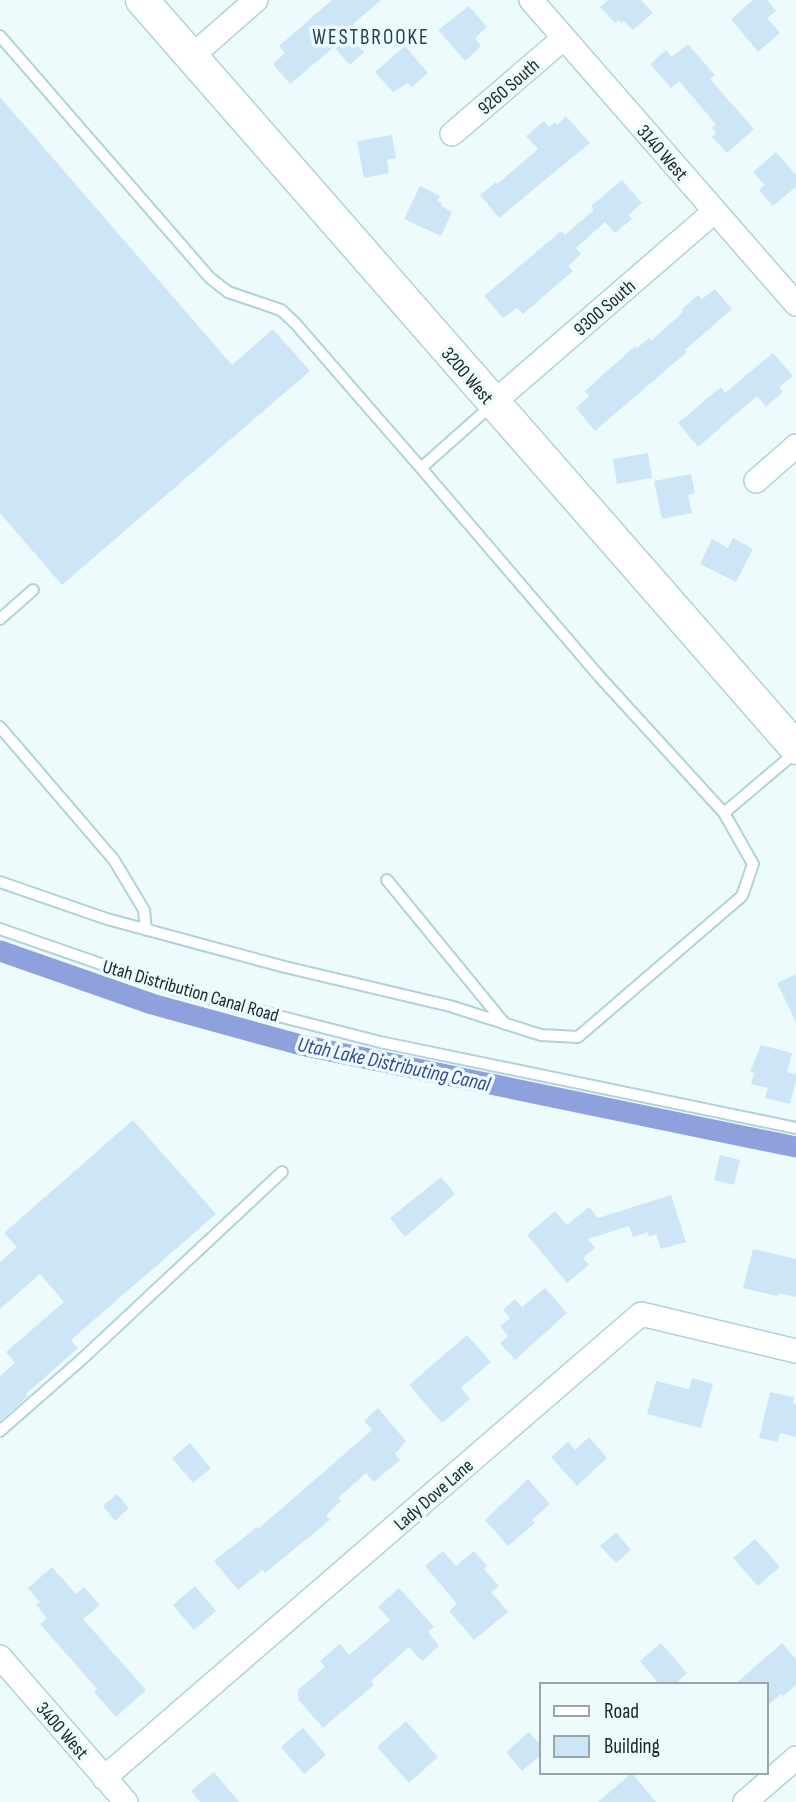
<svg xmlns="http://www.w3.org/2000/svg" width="796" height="1802" font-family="'Sofia Sans Condensed',sans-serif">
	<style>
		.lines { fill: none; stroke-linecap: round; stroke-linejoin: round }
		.canal { stroke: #8da2dc; stroke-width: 21 }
		.building { fill: #cde6f7 }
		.lane-casing { stroke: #b0d2d8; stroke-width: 14 }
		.street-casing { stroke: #b0d2d8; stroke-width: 26 }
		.secondary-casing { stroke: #b0d2d8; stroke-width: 35 }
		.lane { stroke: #fff; stroke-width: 10 }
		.street { stroke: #fff; stroke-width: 23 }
		.secondary { stroke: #fff; stroke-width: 32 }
		.labels { text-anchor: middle; stroke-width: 7; stroke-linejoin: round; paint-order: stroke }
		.street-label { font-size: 19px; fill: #192628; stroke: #edfbfd }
		.neighbourhood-label { font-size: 21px; letter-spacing: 2px; fill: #234046; stroke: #edfbfd }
		.water-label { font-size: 21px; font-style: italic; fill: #364b91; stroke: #edfbfd }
	</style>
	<rect width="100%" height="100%" fill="#edfbfd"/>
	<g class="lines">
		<!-- canal -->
		<path class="canal" d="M0,951L152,1004L301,1045L796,1147"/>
	</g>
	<!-- building -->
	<path class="building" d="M332,0H381L345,31L364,52L350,65L334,47L290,84L273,64L285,53L279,46Z
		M608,0H641L653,13L633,30L624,21L621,23L619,20L615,23L600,7Z
		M753,0H767L776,11L767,18L780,33L758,52L731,19Z
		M469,6L487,27L475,38L481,46L465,61L438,30Z
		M688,44L715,75L710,79L754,129L727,153L712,137L716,133L712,128L716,125L709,116L679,81L671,88L650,64L666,50L672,57Z
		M405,46L428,73L412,87L408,83L393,92L375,72Z
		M0,97L232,365L273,329L310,371L62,585L0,513Z
		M566,116L590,143L499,218L480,195L496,182L497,184L538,149L526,136L544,121L549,127L555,122L557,125Z
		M392,135L396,158L387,160L389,173L364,178L357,141Z
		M776,152L796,175V187L773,206L759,190L765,185L753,172Z
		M622,180L642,203L629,215L632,219L615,233L605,222L576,248L581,254L568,266L573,271L523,314L517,308L503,318L484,296L561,231L565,235L594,210L591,206Z
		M420,186L440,196L437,201L442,203L441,206L452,212L441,236L404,219Z
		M715,289L732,309L685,350L687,352L595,431L576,408L589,396L585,391L635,346L637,348L649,338L651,341L683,312L681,310L698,295L702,299Z
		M773,353L793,376L779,387L783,392L766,407L757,396L698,447L678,423L721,387L725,393Z
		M648,453L652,478L617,484L613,459Z
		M691,474L695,493L688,495L692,513L662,519L654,481Z
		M733,538L753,549L736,582L700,564L712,539L728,548Z
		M796,974V1022L777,983Z
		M761,1045L792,1053L787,1072L796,1074V1081L790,1104L765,1098L768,1088L751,1084L754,1073L750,1072Z
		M133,1120L216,1214L71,1340L78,1348L26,1394L28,1396L0,1421V1376L15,1363L6,1352L64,1302L40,1274L0,1309V1262L17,1247L4,1233Z
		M720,1155L740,1160L734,1185L714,1180Z
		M441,1177L455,1194L405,1237L390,1218Z
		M671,1195L686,1242L661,1249L656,1234L649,1237L648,1232L633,1237L629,1226L588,1239L595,1248L583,1258L589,1265L567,1283L527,1235L555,1211L567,1225L589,1207L598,1218Z
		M753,1249L796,1259V1297L778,1293L777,1296L743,1288Z
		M545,1288L567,1313L515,1360L500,1343L508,1336L500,1326L510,1318L503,1310L515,1299L522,1307Z
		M467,1335L491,1362L461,1388L470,1399L442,1423L409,1385Z
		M692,1378L713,1384L701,1428L647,1414L656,1381L689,1389Z
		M770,1392L794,1397L793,1403L796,1404V1437L780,1433L778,1442L759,1438Z
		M378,1408L406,1441L395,1454L400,1460L374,1482L366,1473L338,1498L341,1501L326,1515L330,1520L265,1573L262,1570L238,1590L214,1561L257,1527L258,1529L372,1430L364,1421Z
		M589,1437L607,1458L577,1486L551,1457L568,1442L575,1450Z
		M190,1443L211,1468L193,1483L172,1458Z
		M528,1479L550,1504L532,1520L535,1523L508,1546L485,1520Z
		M117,1494L129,1508L115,1521L103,1506Z
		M616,1532L631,1550L616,1563L600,1546Z
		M755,1539L780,1567L758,1586L733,1558Z
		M443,1551L456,1566L474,1551L487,1566L484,1569L499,1586L491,1592L508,1612L474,1640L449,1611L457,1604L425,1566Z
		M52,1567L76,1594L84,1587L100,1605L83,1619L146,1690L116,1717L94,1692L97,1689L40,1624L47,1618L36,1605L40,1602L28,1588Z
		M195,1586L216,1611L194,1630L173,1605Z
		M399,1588L434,1627L428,1632L439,1646L422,1661L409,1647L371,1681L374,1685L323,1728L298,1699V1690L325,1667L320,1661L340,1644L349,1655L390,1620L378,1607Z
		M661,1643L687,1673L674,1685H660L640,1661Z
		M782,1643L796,1659V1685L783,1696L781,1694L766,1707V1685H734Z
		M406,1721L438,1757L409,1783L377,1747Z
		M303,1728L326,1755L304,1774L281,1747Z
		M529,1732L542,1747V1754L522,1771L506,1752Z
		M214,1772L239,1802H200L191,1791Z
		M632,1773L656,1802H598Z"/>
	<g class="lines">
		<defs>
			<path id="lane" d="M0,36L210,278L228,292L281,310L295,323L421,468L492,405
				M0,619L33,590
				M0,727L114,860L144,910L146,930
				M724,813L796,752
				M387,880L505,1024
				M0,882L107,919L285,967L450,1006L541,1035L578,1037L742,896L753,864L724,813L599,676L421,468
				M0,929L173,989L380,1042L796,1128
				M0,1431L81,1360L282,1172"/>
			<path id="street" d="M531,0L796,304
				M191,57L256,0
				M452,134L564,38
				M493,403L715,211
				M756,481L796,446
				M0,1657L126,1802
				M104,1778L641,1314L796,1351
				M745,1802L796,1758"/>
			<path id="secondary" d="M142,0L796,748"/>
		</defs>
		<!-- lane casing -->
		<use href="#lane" class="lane-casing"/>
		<!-- street casing -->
		<use href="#street" class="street-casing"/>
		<!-- secondary casing -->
		<use href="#secondary" class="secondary-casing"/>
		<!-- lane -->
		<use href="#lane" class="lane"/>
		<!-- street -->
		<use href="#street" class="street"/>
		<!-- secondary -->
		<use href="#secondary" class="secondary"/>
	</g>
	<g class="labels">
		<!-- street labels -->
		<g class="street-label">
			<text transform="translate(508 86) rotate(-41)" y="7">9260 South</text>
			<text transform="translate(663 152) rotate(49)" y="7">3140 West</text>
			<text transform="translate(604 307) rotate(-41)" y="7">9300 South</text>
			<text transform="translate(468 375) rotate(49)" y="7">3200 West</text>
			<text transform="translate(191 990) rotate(16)" y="7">Utah Distribution Canal Road</text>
			<text transform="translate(433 1494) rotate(-41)" y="7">Lady Dove Lane</text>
			<text transform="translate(63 1730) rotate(49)" y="7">3400 West</text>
		</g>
		<!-- neighbourhood labels -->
		<g class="neighbourhood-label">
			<text x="371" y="44">WESTBROOKE</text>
		</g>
		<!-- water labels -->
		<g class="water-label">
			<text transform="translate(394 1064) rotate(12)" y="7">Utah Lake Distributing Canal</text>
		</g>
	</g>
	<!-- legend -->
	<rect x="540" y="1683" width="228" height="91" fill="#edfbfd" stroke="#98a6a8" stroke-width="2"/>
	<rect x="554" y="1706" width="35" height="10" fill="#ffffff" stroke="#98a6a8" stroke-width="2"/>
	<text x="604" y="1718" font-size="21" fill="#192628">Road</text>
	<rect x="554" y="1736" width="35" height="21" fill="#cde6f7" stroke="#98a6a8" stroke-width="2"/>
	<text x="604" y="1753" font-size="21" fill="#192628">Building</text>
</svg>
